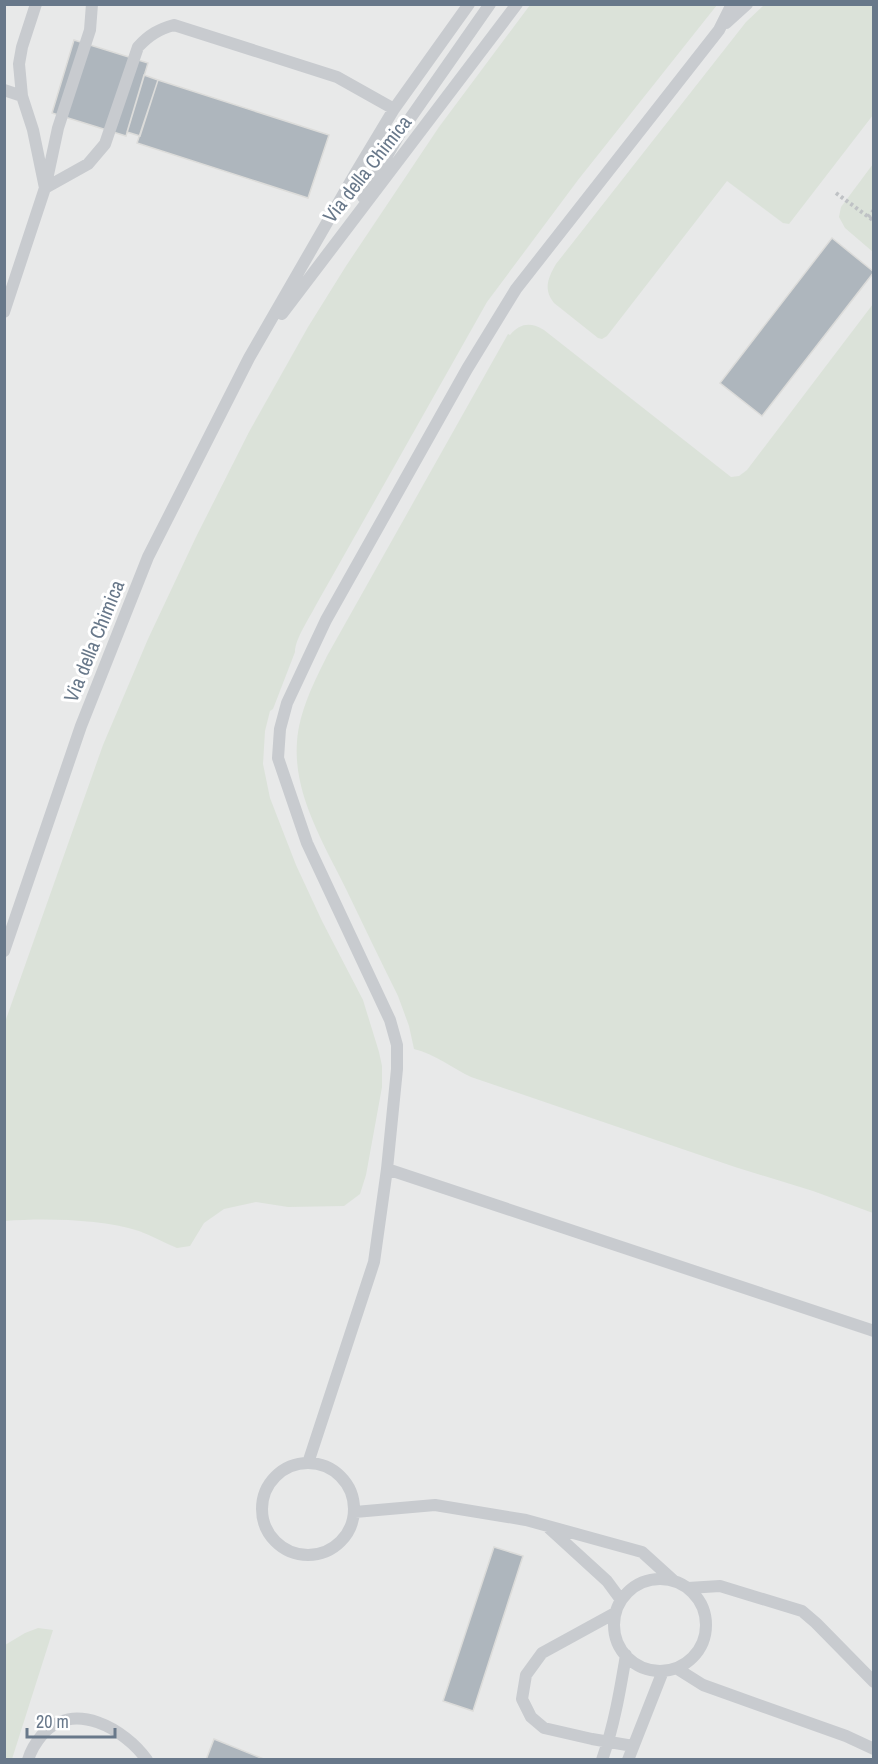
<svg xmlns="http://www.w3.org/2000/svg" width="878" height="1764" font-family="'Archivo Narrow',sans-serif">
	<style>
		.built { fill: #e8e9e9 }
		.green { fill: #dbe2d9 }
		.building { fill: #aeb6bd; stroke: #dcdcda; stroke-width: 1.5 }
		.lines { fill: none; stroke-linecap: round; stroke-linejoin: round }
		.path { stroke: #bfc2c5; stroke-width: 4; stroke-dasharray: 3 3; stroke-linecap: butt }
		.lane { stroke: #c8cbcf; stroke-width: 12 }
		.labels { text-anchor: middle; stroke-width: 6; stroke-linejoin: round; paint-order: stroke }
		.street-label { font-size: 20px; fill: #68788a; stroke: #fff }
	</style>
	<rect width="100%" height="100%" fill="#fafaf8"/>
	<!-- built -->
	<path class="built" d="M5,5H873V1759H5Z"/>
	<!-- green -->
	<path class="green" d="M530,5H717L578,180L487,302L316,605C310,617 295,639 295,652L273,709L270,711L265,731L263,764L270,798L296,865L322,921L363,1000L379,1052L382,1066V1087L366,1175L360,1194L344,1206L288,1207L256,1202L224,1209L204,1223L190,1246L177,1248C165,1243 152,1236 139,1231C101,1219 44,1218 5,1221V1022L103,745L148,639L196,537L249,432L308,327L346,266L439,127Z
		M764,5H873V115L789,224L783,223L727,181L607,336L602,339L598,338L554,303C543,289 548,278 556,264L746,22Z
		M873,164V252L845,228L839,217L841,207Z
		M873,304V1213L813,1191L735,1167L471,1077C452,1068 435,1054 414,1049L409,1026L398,996C380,960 363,924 346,889C324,844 293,794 297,742C299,712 314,682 327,656L508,334L510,335C520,323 531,322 544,330L731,477L739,476L747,470Z
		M38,1628L53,1630L12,1759H5V1645L25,1633Z"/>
	<!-- building -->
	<path class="building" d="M74,40L148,63L126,136L52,113Z
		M144,75L158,80L140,136L127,132Z
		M158,80L329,135L308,198L137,143Z
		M832,238L874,272L762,416L720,383Z
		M494,1547L523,1556L473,1711L443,1701Z
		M214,1739L266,1760H206Z"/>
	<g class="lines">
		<!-- path -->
		<path class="path" d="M836,193L874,221
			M868,217L874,210"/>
		<!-- lane -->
		<path class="lane" d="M726,23L747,4
			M4,90L22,96
			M46,184L58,128L90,30L92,4
			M45,188L88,164L105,144L138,47C149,35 159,29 174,25L337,77L394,109
			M363,197L402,130L490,4
			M4,312L45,188L33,130L22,96L19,64L22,47L36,4
			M282,314L517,4
			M4,951L81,726L148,557L249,358L355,174L394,109L469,4
			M387,1169L874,1331
			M308,1463L374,1262L387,1169L397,1069V1045L390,1020L307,843L278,758L280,729L287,703L326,620L467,369L516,289L719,30L732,4
			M262 1509a46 46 0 1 1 92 0a46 46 0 1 1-92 0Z
			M355,1512L435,1505L526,1520L642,1552L674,1581
			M549,1528L607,1581L621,1600
			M614 1625a46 46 0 1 1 92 0a46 46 0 1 1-92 0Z
			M688,1588L720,1586L802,1611L816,1623L874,1682
			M615,1613L542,1653L526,1675L522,1699L531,1717L544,1728L592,1739L633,1746
			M676,1668L703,1685L846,1736L874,1749
			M28,1760C31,1750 36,1742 42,1735C73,1699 125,1729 147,1760
			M602,1760C614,1726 620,1691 626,1655
			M628,1760L663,1671"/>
	</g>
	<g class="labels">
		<!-- street labels -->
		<g class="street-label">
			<text transform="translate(367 169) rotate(-52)" y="7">Via della Chimica</text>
			<text transform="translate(94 641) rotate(-68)" y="7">Via della Chimica</text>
		</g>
	</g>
	<!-- border -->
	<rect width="878" height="1764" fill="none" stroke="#68788a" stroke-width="12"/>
	<!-- scale -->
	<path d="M27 1728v9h88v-9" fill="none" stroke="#68788a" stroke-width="3"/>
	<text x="36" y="1728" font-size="18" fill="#68788a" stroke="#ffffff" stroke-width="4.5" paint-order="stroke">20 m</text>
</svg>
